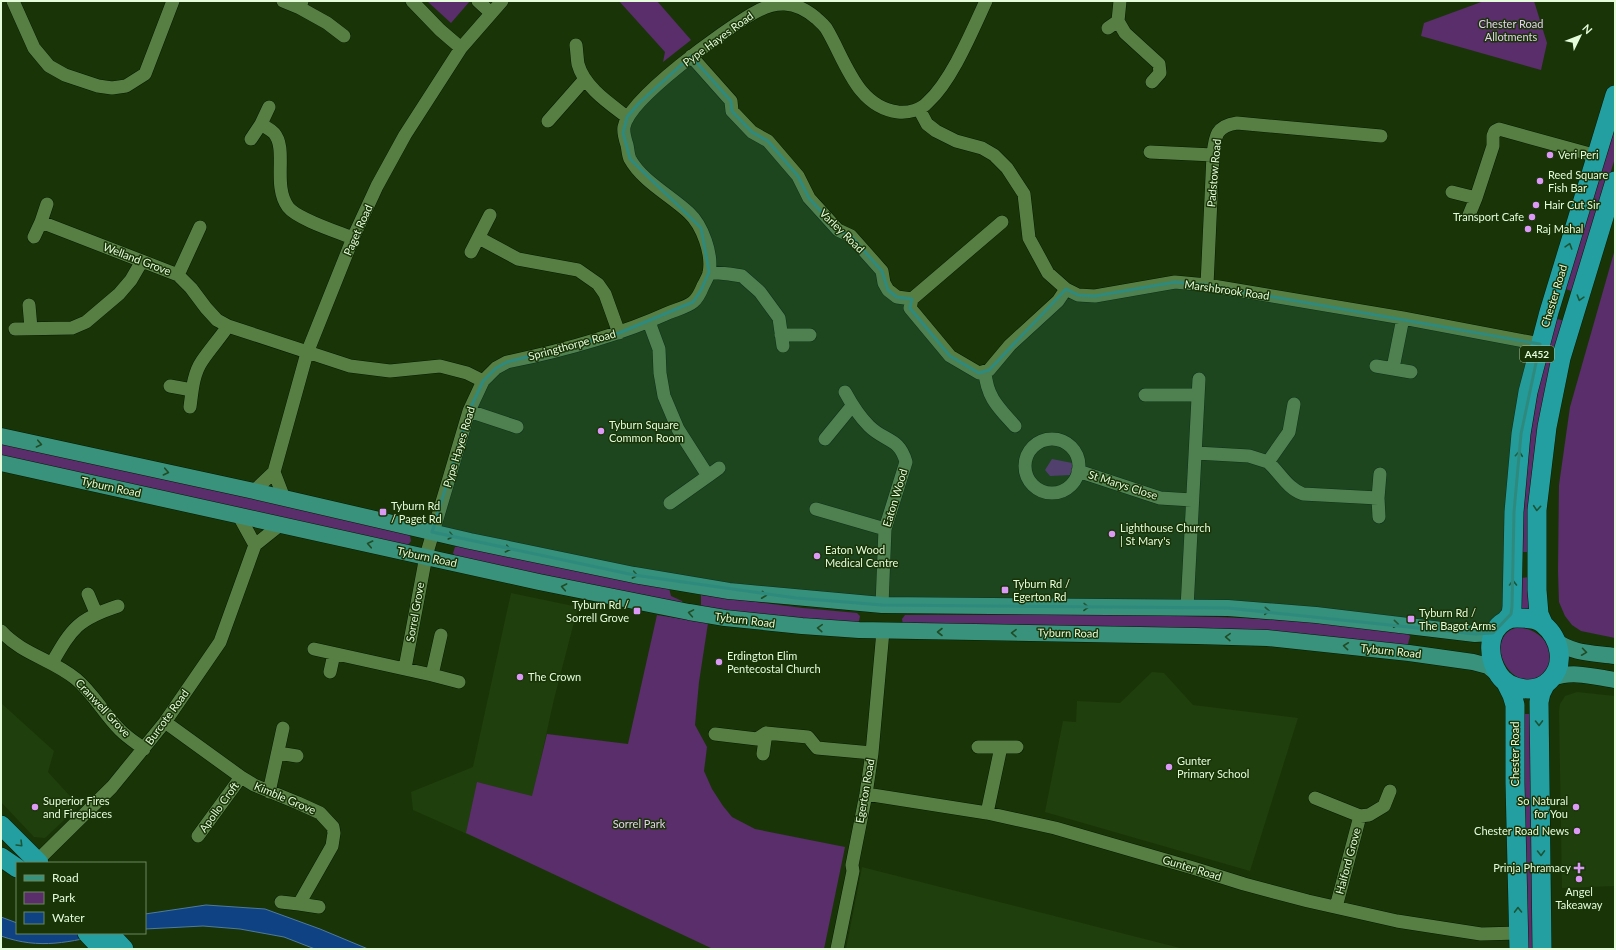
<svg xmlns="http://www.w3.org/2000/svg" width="1616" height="950" font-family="Lato,sans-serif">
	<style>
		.built { fill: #1f3f0c }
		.green { fill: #5a2d6b }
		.water { fill: #0f4282; stroke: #4f7a9d }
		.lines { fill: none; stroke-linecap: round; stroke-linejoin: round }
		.minor-casing { stroke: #071b00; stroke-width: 14 }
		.major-casing { stroke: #071b00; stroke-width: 17 }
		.highway-casing { stroke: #071b00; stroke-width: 20 }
		.minor { stroke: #577f44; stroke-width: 13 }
		.major { stroke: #38927c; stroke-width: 16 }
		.highway { stroke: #239fa1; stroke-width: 19 }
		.oneway { stroke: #1c5536 }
		.oneway2 { stroke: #214c25 }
		.marked { fill: #2f8a7e; fill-opacity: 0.2; stroke: #2f8a7e; stroke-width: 3; stroke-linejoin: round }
		.poi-dot { fill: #dc99f5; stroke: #193508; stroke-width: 1.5 }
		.labels { text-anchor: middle; stroke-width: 3; stroke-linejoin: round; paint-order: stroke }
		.shield { fill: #193508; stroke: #a8c09c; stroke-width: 1 }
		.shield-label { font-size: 10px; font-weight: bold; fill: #e5fcdb }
		.park-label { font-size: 11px; fill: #e8cdf3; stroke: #193508 }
		.street-label { font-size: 11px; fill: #e5fcdb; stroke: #193508 }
		.poi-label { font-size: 11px; fill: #e5fcdb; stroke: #193508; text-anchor: start }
	</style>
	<rect width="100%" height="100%" fill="#193508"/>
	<!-- built -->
	<path class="built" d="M511,593L578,607L554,699L519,857L413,810L411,792L473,767Z
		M1152,672L1164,673L1193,705L1298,718L1250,871L1045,812L1063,721L1076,722L1077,701L1120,703Z
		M1577,692L1615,696V886L1562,888L1559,711L1560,704L1565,696Z
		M1,703L54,751L48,772L79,806L45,838L34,837L1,802Z
		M862,867L1184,949H846Z"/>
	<!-- green -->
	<path class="green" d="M427,1H470L451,23Z
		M619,1H657L691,40L663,62L665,52Z
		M1484,1H1534L1547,43L1541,70L1421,36L1424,23Z
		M1615,117V158L1574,292L1563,288Z
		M1615,249V638L1581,631L1572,625L1565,616L1559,602L1558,571L1559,485L1570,407Z
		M1555,318L1564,321L1530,552H1520L1524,453L1535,390Z
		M1,442L407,533L410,536L411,541L408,545L1,458Z
		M1052,459L1072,463L1073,467L1070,475L1050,476L1045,470Z
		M458,546L669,588L671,596L682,601L683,604L455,557L453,553L455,547Z
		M1531,577L1534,613L1517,614L1519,578Z
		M701,595L803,608L857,613L860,616L859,621L855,626L701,609Z
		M657,615L708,623L699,682L695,725L707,747L704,771L712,789L723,806L732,817L755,829L845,847L824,949H713L466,833L477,782L532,796L547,734L628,744Z
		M905,615C1072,615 1241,610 1407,633L1410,636L1408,644L1405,646L903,625L902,619Z
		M1518,627C1535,629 1552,641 1551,660C1550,666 1545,673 1542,677C1538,678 1533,680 1529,680C1503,680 1486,635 1518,627Z
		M1522,714H1533L1538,949H1525Z"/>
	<!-- water -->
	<path class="water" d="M206,905L265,909L320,929L368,949H315L284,937L240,929L203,926L145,929V914Z
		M1,917L17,923V933H109C70,942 40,950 1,936Z"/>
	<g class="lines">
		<defs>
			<path id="minor" d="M13,1L34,48L49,66L65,75L98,86L112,88L126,86L145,74L173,1
				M283,1L300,8
				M302,1L300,8L327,23L344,36
				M412,1L440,30L461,48
				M478,1L491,13
				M1120,1L1118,21L1125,33L1159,64L1160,73L1152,82
				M1108,28L1118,21
				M576,45C577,52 577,58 578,64C584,87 610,104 627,117
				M691,56L731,101L732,111L752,132L768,141L798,176L809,198L838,230L851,236L882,271L884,283L888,290L897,297L912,299
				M269,107L261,124C265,127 270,129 274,133C288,149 272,185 288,207C297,219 338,232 353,238
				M919,109L927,124L936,131L956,141L982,148L994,155L1007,168L1024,194L1029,238L1048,273L1066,289L1078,295L1095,296L1175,282L1207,285L1403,318L1540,344
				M548,121L585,79
				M251,139L261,124
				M1150,152L1213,155
				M1452,192L1476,198L1493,146V136L1495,131L1499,129L1597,156
				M47,204L41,222L178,275L191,288L206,308L217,320L228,326L350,366L390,371L440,366L467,373L483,381
				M1469,215L1476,198
				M34,237L41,222
				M479,238L518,259L578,270L598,284L605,294L619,333
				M471,252L490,215
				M709,272L729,274L742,276L760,292L779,318L783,346
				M178,275L200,227
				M1207,285L1213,155C1215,136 1216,126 1237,123L1381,136
				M912,299L910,308L950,356L979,373L989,370L1010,345L1058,301L1066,289
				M912,299L1002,222
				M29,305L31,328
				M649,322L659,349L660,373L664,396L672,415L678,429L708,476L670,503
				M15,329L72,328L86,322L119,294L131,280L142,261
				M781,335H810
				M1376,366L1411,372
				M1393,368L1403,318
				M985,372C987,398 999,408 1015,426
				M170,386L192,390
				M845,392C852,405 859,416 869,426C885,442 899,437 906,462L885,529L882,605
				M1145,395H1198
				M190,407C192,392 193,374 202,361C210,349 220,338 228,326
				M469,411L517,427
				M825,439L852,406
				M1025 466a27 27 0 1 1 54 0a27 27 0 1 1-54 0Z
				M1196,453L1249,456L1268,462L1289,432L1294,404
				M1268,462C1281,474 1287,488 1303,494L1378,498
				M1078,471L1160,498L1192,500
				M274,472L284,498
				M708,476L719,468
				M254,491L274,472L307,353L353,238L377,186L405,135L461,48L502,1
				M816,509L885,529
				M239,516L255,545
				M1379,517L1378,498L1380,474
				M88,594L96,613
				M1187,608L1199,379
				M1,631C23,655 52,659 76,679C93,693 104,714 120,730C127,737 136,743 144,749
				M314,649L432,675L459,682
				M52,663C72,628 78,619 118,606
				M405,668L426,556L469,411L483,381L496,368L507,362C561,351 617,336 668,313C675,310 687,307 693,302C698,298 701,291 703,286C705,282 708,277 709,273C713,254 702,225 689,213C671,196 642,181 630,159C628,155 628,149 627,145C625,139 623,133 624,127C629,98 725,30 752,14C775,0 795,0 816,18C819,21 823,24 826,28C845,59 856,107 898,112C909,113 921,110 928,102C952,80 972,31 986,1
				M330,672L334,654
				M432,675L441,635
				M165,722L241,777L254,785L298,803L320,813L333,827L334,833L332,846L299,904L319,907
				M715,734L757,739L766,733
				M978,747H1017
				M278,753L297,756
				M763,754L766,733L808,737L817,748L872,753
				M269,792L283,728
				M866,794L987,813L1055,828L1193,868L1244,884L1308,901L1397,921L1481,934L1519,933
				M1315,798L1360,816L1336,907
				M987,813L1001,747
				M1360,816L1369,815L1384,806L1390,791
				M198,836L241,777
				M37,861L112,787L165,722L220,642L255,545L280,525
				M281,902L299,904
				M837,949L853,871L852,865L866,794L872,753L883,631"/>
			<path id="major" d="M1,436L254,491L470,541L634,575L729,591L882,605L1228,608L1316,615L1475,634L1493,633
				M1,463L539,582L689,612L725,618L802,626L859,630L1196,636L1267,638L1409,653L1473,662L1488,666L1499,675
				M1555,640C1572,654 1594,653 1615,656
				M1553,678C1572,670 1595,677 1615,680"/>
			<path id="highway" d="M1517,618C1525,618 1537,618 1543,624C1560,638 1566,664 1550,680C1537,694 1510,691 1499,675C1488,658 1486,632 1505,621C1508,619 1513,618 1517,618Z
				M1506,620L1511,614L1512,607L1514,512L1521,434L1528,392L1549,312L1615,95
				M1543,623L1539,614L1537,590V510L1547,427L1561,358L1615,181
				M1505,681L1512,695L1515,705V783L1519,949
				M1,825L39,863
				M1,857L17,868
				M87,933L102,949
				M109,933L124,949
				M1542,949L1539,702L1541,693L1545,685"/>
		</defs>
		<!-- minor casing -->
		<use href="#minor" class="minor-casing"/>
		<!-- major casing -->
		<use href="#major" class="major-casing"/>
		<!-- highway casing -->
		<use href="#highway" class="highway-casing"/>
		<!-- minor -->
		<use href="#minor" class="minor"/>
		<!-- major -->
		<use href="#major" class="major"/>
		<!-- highway -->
		<use href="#highway" class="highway"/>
	</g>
	<!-- one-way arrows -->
	<defs><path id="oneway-chevron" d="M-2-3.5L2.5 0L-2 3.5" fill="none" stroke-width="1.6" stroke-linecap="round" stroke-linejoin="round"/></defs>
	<g class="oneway">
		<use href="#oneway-chevron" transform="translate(1569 246) rotate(-73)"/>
		<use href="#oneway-chevron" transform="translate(1580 298) rotate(107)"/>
		<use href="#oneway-chevron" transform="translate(1519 454) rotate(-85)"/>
		<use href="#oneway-chevron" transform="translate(1537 508) rotate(95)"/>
		<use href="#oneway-chevron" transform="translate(1513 583) rotate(-90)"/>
		<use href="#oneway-chevron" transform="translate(1539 723) rotate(89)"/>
		<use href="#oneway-chevron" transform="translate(20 844) rotate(45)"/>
		<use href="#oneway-chevron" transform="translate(1541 853) rotate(89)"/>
		<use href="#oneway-chevron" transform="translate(1518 910) rotate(-91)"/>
	</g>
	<g class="oneway2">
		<use href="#oneway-chevron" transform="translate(39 444) rotate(12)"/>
		<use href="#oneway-chevron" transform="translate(166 472) rotate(12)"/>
		<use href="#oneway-chevron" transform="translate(451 536) rotate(14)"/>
		<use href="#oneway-chevron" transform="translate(370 544) rotate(-168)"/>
		<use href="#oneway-chevron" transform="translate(508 549) rotate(12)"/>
		<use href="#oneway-chevron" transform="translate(635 575) rotate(11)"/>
		<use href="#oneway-chevron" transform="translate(564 587) rotate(-169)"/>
		<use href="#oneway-chevron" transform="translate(764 595) rotate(6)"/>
		<use href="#oneway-chevron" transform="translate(1086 607) rotate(1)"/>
		<use href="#oneway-chevron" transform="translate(1267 611) rotate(4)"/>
		<use href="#oneway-chevron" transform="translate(691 613) rotate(-170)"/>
		<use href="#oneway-chevron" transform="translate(1396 624) rotate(6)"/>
		<use href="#oneway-chevron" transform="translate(820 628) rotate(-176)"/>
		<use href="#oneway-chevron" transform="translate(940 632) rotate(-180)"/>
		<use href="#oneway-chevron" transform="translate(1014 633) rotate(-179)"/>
		<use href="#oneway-chevron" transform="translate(1228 637) rotate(-178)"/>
		<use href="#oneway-chevron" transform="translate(1346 646) rotate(-174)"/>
		<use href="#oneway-chevron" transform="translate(1584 652) rotate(8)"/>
	</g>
	<!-- marked area -->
	<path class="marked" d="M691,56L731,101L732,111L752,132L768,141L798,176L809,198L838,230L851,236L882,271L888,290L897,297L912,299L910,308L950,356L979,373L989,370L1066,289L1078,295L1095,296L1175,282L1207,285L1540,344L1521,434L1514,512L1512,607L1511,614L1493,633L1475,634L1228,608L882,605L796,598L634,575L432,532L469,411L483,381L496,368L507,362L619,333L693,302L701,290L709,272L701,228L630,159L623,133L627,117L639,103Z"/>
	<!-- markers -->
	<g class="poi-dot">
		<circle cx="1550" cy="155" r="4"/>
		<circle cx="1540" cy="181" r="4"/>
		<circle cx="1536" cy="205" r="4"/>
		<circle cx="1532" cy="217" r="4"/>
		<circle cx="1528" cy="229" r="4"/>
		<circle cx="601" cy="431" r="4"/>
		<rect x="379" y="508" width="8" height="8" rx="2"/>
		<circle cx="1112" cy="534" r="4"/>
		<circle cx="817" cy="556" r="4"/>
		<rect x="1001" y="586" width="8" height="8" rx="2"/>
		<rect x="633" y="607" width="8" height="8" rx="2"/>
		<rect x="1407" y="615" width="8" height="8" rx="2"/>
		<circle cx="719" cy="662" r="4"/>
		<circle cx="520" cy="677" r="4"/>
		<circle cx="1169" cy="767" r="4"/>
		<circle cx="35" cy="807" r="4"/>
		<circle cx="1576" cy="807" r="4"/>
		<circle cx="1577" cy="831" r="4"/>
		<path d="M1577 862h4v4h4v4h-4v4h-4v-4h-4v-4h4z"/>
		<circle cx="1579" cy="879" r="4"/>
	</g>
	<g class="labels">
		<!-- shield labels -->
		<rect class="shield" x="1520" y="346" width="34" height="16" rx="3"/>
		<g class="shield-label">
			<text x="1537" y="358">A452</text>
		</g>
		<!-- park labels -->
		<g class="park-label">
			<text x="1511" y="28">Chester Road<tspan x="1511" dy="13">Allotments</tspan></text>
			<text x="639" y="828">Sorrel Park</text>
		</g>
		<!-- street labels -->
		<g class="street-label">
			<text transform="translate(718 39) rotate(-36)" y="4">Pype Hayes Road</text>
			<text transform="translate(1214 173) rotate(-85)" y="4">Padstow Road</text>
			<text transform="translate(358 230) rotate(-66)" y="4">Paget Road</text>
			<text transform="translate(842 231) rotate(44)" y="4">Varley Road</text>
			<text transform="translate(137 259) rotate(21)" y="4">Welland Grove</text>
			<text transform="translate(1227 290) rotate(8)" y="4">Marshbrook Road</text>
			<text transform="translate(1554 296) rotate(-73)" y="4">Chester Road</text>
			<text transform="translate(572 345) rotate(-15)" y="4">Springthorpe Road</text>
			<text transform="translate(459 447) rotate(-73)" y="4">Pype Hayes Road</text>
			<text transform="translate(1123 485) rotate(18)" y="4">St Marys Close</text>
			<text transform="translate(111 487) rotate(12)" y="4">Tyburn Road</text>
			<text transform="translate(895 498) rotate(-73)" y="4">Eaton Wood</text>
			<text transform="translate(427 557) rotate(12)" y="4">Tyburn Road</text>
			<text transform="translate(415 612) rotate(-80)" y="4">Sorrel Grove</text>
			<text transform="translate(745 620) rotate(7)" y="4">Tyburn Road</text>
			<text transform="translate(1068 633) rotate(1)" y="4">Tyburn Road</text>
			<text transform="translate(1391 651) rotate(6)" y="4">Tyburn Road</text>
			<text transform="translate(103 708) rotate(47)" y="4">Cranwell Grove</text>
			<text transform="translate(167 717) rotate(-54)" y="4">Burcote Road</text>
			<text transform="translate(1515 754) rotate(-90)" y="4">Chester Road</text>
			<text transform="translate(865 791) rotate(-80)" y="4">Egerton Road</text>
			<text transform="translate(285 798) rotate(23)" y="4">Kimble Grove</text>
			<text transform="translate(219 807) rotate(-54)" y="4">Apollo Croft</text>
			<text transform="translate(1348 861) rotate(-75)" y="4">Halford Grove</text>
			<text transform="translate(1192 868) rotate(17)" y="4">Gunter Road</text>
		</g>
		<!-- poi labels -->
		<g class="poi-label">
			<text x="1558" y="159">Veri Peri</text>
			<text x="1548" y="179">Reed Square<tspan x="1548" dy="13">Fish Bar</tspan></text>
			<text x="1544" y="209">Hair Cut Sir</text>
			<text x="1524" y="221" text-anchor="end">Transport Cafe</text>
			<text x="1536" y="233">Raj Mahal</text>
			<text x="609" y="429">Tyburn Square<tspan x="609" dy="13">Common Room</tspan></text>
			<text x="391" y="510">Tyburn Rd<tspan x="391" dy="13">/ Paget Rd</tspan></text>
			<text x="1120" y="532">Lighthouse Church<tspan x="1120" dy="13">| St Mary's</tspan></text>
			<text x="825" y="554">Eaton Wood<tspan x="825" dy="13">Medical Centre</tspan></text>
			<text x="1013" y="588">Tyburn Rd /<tspan x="1013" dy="13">Egerton Rd</tspan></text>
			<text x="629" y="609" text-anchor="end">Tyburn Rd /<tspan x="629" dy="13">Sorrell Grove</tspan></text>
			<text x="1419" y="617">Tyburn Rd /<tspan x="1419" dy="13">The Bagot Arms</tspan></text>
			<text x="727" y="660">Erdington Elim<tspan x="727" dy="13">Pentecostal Church</tspan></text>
			<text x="528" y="681">The Crown</text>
			<text x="1177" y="765">Gunter<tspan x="1177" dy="13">Primary School</tspan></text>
			<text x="43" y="805">Superior Fires<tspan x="43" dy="13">and Fireplaces</tspan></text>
			<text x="1568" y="805" text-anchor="end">So Natural<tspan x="1568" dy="13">for You</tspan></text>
			<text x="1569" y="835" text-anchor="end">Chester Road News</text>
			<text x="1571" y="872" text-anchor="end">Prinja Phramacy</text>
			<text x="1579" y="896" text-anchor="middle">Angel<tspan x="1579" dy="13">Takeaway</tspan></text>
		</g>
	</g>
	<!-- border -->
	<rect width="1616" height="950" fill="none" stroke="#e5fcdb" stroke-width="4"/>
	<!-- legend -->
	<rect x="16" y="862" width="130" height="72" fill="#193508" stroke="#6b855c"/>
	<rect x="24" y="875" width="20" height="6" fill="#38927c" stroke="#6b855c"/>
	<text x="52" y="882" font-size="12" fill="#e5fcdb">Road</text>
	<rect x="24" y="892" width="20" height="12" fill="#5a2d6b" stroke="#6b855c"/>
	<text x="52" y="902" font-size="12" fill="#e5fcdb">Park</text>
	<rect x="24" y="912" width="20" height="12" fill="#0f4282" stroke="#6b855c"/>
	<text x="52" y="922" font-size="12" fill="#e5fcdb">Water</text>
	<!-- north arrow -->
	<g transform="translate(1580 36) rotate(47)" stroke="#193508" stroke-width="3" paint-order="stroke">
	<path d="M0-3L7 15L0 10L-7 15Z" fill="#e5fcdb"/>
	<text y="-6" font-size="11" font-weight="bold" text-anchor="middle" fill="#e5fcdb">N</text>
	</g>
</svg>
